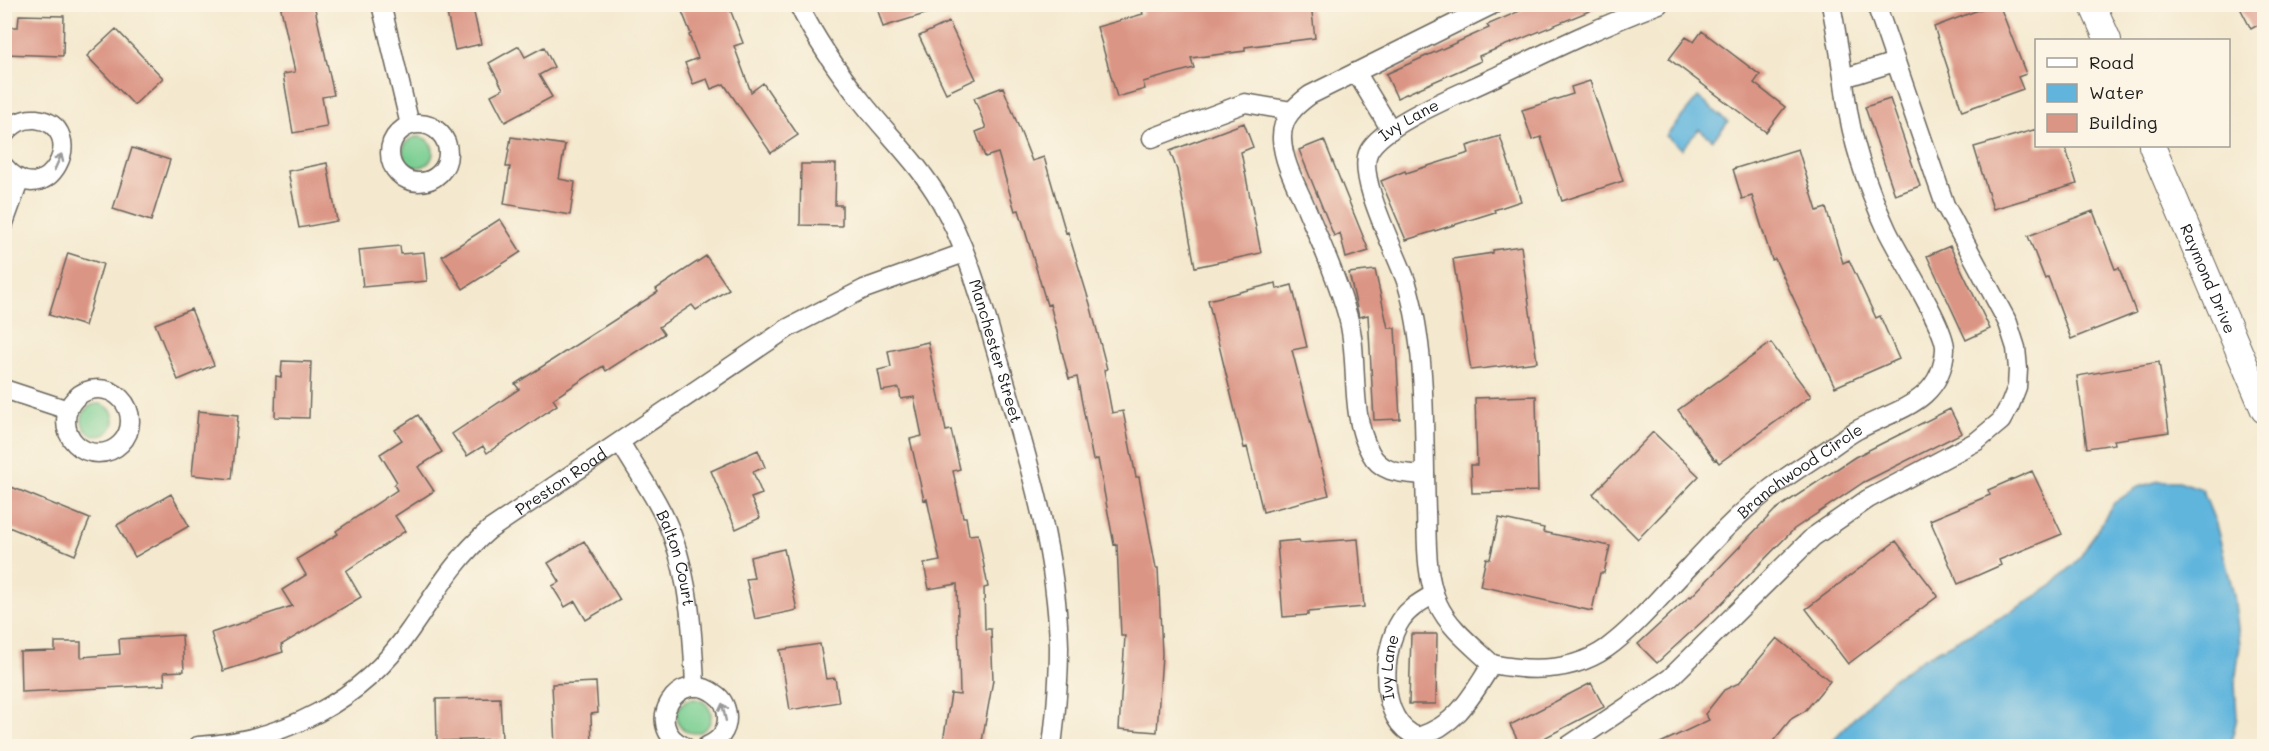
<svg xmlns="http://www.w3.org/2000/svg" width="2269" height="751" font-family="Mali,sans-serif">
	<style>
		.green { fill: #78ce92; stroke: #4a7557; stroke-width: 1.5 }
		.water { fill: #61b5dd; stroke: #3e687c; stroke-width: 1.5 }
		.building { fill: #db9585 }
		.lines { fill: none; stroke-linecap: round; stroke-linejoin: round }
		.street-casing { stroke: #68645b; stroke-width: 21 }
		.secondary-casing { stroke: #68645b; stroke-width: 28 }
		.street { stroke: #fff; stroke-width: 18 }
		.secondary { stroke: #fff; stroke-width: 26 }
		.oneway { stroke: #999 }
		.labels { text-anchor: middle; stroke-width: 4.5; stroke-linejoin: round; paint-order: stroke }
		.street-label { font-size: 16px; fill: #1c1c1c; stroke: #fcf5e5 }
	</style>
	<rect width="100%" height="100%" fill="#fcf5e5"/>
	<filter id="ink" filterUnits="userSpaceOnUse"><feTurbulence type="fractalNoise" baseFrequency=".0167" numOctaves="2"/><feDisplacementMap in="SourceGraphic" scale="12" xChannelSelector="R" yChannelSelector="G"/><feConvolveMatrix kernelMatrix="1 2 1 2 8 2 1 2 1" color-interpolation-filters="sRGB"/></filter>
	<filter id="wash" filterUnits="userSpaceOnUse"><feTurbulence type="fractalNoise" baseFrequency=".008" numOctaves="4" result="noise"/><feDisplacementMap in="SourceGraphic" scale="24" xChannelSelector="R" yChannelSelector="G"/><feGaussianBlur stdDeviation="1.35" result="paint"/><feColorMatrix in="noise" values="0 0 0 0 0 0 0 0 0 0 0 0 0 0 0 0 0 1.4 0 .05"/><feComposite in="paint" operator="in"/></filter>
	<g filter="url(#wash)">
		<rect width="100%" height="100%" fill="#f4e9cf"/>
		<!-- green -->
		<path class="green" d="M403 152a15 15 0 1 1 30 0a15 15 0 1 1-30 0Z
			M82 420a16 16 0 1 1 32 0a16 16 0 1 1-32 0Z
			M677 716a17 17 0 1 1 34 0a17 17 0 1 1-34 0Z"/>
		<!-- water -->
		<path class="water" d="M1698,97L1728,122L1713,140L1699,129L1682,149L1666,136Z
			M2159,481H2179L2202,489L2216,524L2234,595L2240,645L2235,683L2237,718L2230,746H1827L1890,681L1922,659L2009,613L2052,586L2079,559L2114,503L2138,487Z"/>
		<g id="blocks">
			<!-- building -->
			<path class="building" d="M280,4H314L334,95L322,97L327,127L293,133L283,74L295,72Z
				M445,4H472L481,44L455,50Z
				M679,4H728L743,43L734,46L751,92L763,83L798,135L771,153L724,84L711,89L707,79L693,84L685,63L698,58L689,35L691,34Z
				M876,4H940L941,9L883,27Z
				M1160,4H1311L1315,38L1245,47V51L1191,58L1194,68L1143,82L1145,89L1117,97L1097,27L1143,14L1142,10Z
				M1536,4L1604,5L1479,56L1481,61L1397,98L1386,74L1489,28L1487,25Z
				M1994,4H1999L2026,74L2018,77L2023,89L1962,111L1934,27Z
				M2238,4H2265V21L2251,29Z
				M19,15L64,16L63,56L4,54V27H18Z
				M949,22L976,79L946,93L919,36Z
				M116,29L163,78L134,105L87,56Z
				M1702,31L1760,75L1754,83L1785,107L1766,132L1669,59L1686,37L1694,42Z
				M519,46L525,57L544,47L554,67L539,75L552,97L505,122L491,95L503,89L489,63Z
				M1590,81L1623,181L1562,201L1541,137L1532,140L1522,110L1573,94L1571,87Z
				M1003,87L1032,161L1044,157L1066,233L1068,232L1090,304L1107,369L1104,370L1112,413L1123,411L1136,477H1139L1156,568H1158L1162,654L1157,732L1119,729L1125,636H1121L1117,544L1114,545L1098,459L1093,460L1077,377L1069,379L1050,304L1047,305L1019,210L1015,211L998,153L985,157L976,132L986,128L974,98Z
				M1890,99L1920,186L1895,195L1865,107Z
				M1244,123L1253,147L1241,152L1261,253L1195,267L1177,170L1170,151Z
				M2037,129V146H2065L2077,184L1993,209L1974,147Z
				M1500,136L1521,201L1494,210L1495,212L1406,240L1381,181L1405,171L1406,173L1469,153L1467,146Z
				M511,137L565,145L559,179L575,182L570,215L504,204L510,167H506Z
				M1324,140L1369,251L1346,258L1340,233L1334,236L1299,150Z
				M132,148L170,160L151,221L113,209Z
				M1798,149L1817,211L1826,208L1843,263L1849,260L1876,318L1880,316L1899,359L1835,387L1775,259L1772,260L1752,196L1742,199L1733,169Z
				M327,163L337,221L299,228L288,171Z
				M801,164H836L835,205H842V226L800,225Z
				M2093,211L2115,269L2119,268L2136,313L2071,339L2048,277L2045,279L2028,236Z
				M500,219L521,252L463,289L442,256Z
				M400,246L401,254L424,252L427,281L363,287L359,250Z
				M1521,246L1537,362L1471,370L1453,259L1493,253V250Z
				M1950,246L1990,329L1966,340L1927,256Z
				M68,253L103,264L85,326L49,315Z
				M706,256L729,289L696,310L692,305L659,327L664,334L606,371L603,366L553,399L557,405L487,453L483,446L467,456L452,434L519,389L515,384L658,292L656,289Z
				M1375,270L1388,328H1395L1400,419L1374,420L1368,315L1359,317L1349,273Z
				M1276,283L1277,289L1292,285L1307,347L1292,350L1329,495L1263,512L1247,447L1244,448L1208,300Z
				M191,309L214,365L178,380L155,324Z
				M928,342L946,431L951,430L960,469L953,471L963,517H966L969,535L978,534L988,587L984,588L985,629H991L993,680L981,747H942L951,694L960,695L957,584L929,589L924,564L940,561L927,499L924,500L910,439L922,436L914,397L901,399L899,388L882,391L878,370L891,367L888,351Z
				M1771,343L1811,396L1719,463L1716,459L1715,460L1678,410Z
				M282,361L311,362L309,418L275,417L276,376L281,377Z
				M2159,362L2169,432L2114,440L2115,444L2087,448L2077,376Z
				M1536,396L1538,491L1472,493L1471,465H1477L1475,398Z
				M1950,409L1962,433L1864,482L1794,529L1718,607L1657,663L1638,644L1690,596L1691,597L1775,510L1855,457Z
				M198,411L238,415L232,479L192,475Z
				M418,415L442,452L418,467L434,491L395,516L405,531L346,571L361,597L281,645L283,652L223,671L211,633L292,606L282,590L306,575L297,559L338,534L336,531L397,490L394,485L397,482L380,454L402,440L395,430Z
				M1653,432L1699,476L1638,539L1593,494Z
				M758,450L765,467L753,472L762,494L751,498L760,518L736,529L711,471Z
				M2032,471L2062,534L1999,560L2001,565L1958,584L1930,520L1990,495L1988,490Z
				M4,484L90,519L75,555L4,525Z
				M171,494L189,526L135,557L117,525Z
				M1499,518L1544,528L1543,532L1610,546L1604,573H1600L1592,611L1480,586L1486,558L1490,559Z
				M1358,539L1364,607L1308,612V615L1283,617L1277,542L1299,540L1300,543Z
				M584,541L620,600L586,620L575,601L565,607L552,586L560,582L548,563Z
				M1896,541L1938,596L1848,664L1806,609Z
				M784,549L797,610L755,619L746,579L754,578L750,557Z
				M1411,634H1437L1436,704H1409Z
				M182,635L184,671L164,672L165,685L21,692L20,652L55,651V642H81V657L120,654L119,639Z
				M1777,638L1830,681L1805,711L1791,719L1770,745L1766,747H1652L1709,720L1705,714L1724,690L1739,683Z
				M820,644L826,679L835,678L839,702L790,710L780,650Z
				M596,682L598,713L591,714L592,747H555L552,684Z
				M1591,683L1604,707L1527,747H1521L1510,725Z
				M500,698L502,739L437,741L436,699Z"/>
		</g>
	</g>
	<g filter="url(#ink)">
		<use href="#blocks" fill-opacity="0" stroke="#68645b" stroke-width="1.5"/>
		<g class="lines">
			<defs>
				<g id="street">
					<path d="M381,4L410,125"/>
					<path id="s1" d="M798,4C816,40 838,72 863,103C889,136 920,165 941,202C969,250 984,311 1000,364C1027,457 1057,550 1059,647C1059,680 1056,713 1052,746"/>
					<path d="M1356,72L1391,130"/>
					<path d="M1844,78L1895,62"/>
					<circle cx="419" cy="153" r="29"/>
					<path d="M4,135C13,124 22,118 36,119C92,126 48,218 4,166"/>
					<path d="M1152,138L1245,103L1292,111"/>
					<path d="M4,223L20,179"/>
					<path d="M4,389L68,410"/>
					<circle cx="98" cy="421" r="32"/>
					<path id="s2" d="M620,442C638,473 660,502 672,535C690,583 693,636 695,687"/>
					<path d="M1425,475C1402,473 1381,474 1370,452C1348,411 1360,360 1348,317C1337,278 1320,241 1304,203C1295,183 1283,161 1282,139C1281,118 1295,106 1310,95L1494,4"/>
					<path id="s3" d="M1492,664C1473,646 1449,628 1438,604C1425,575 1427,540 1426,510C1423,437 1428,354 1407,284C1398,255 1355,177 1369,151C1383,124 1460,94 1489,80C1545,53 1600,26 1659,4"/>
					<path id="s4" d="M1418,737C1458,724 1471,697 1492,664C1531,672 1573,672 1607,648C1637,626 1662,594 1688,568C1714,540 1740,512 1770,489C1787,476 1804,465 1821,454C1833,446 1845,437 1857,430C1896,409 1942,403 1945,349C1946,328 1898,254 1887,230C1868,189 1852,143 1846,98C1842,67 1837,36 1831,4"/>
					<path id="s5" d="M1418,737C1377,722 1381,650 1401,620C1409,608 1422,601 1434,594"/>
					<path id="s6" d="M198,746C283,741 362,701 410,630C436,593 454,560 489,530L788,328L864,289L964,253"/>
					<path d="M684,746C641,727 678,666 715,694C723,699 727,708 727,718C727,731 719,741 707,746"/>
					<path d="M1568,746L1670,678L1813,537L1868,499L1977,441L2001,421L2010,405L2017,387L2018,369L2016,348L2008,323L1945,205L1876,4"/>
				</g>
				<g id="secondary">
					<path d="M2092,4L2108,40"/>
					<path id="s7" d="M2152,146L2264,410"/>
				</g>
			</defs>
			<!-- street casing -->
			<use href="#street" class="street-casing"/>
			<!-- secondary casing -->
			<use href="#secondary" class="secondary-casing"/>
			<!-- street -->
			<use href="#street" class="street"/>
			<!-- secondary -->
			<use href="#secondary" class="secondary"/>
		</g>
		<!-- one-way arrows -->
		<defs><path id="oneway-shaft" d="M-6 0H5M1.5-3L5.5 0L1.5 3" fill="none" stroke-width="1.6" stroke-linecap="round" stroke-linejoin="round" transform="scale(1.5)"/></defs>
		<g class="oneway">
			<use href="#oneway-shaft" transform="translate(58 162) rotate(-66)"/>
			<use href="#oneway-shaft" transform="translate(724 712) rotate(-102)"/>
		</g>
	</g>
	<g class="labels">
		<!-- street labels -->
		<g class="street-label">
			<text dy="6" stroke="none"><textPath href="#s3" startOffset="596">Ivy Lane</textPath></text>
			<text dy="6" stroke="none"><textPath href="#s7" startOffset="144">Raymond Drive</textPath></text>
			<text dy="6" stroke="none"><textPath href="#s1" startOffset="404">Manchester Street</textPath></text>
			<text dy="6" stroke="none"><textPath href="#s4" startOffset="489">Branchwood Circle</textPath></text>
			<text dy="6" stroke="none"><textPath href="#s6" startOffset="465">Preston Road</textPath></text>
			<text dy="6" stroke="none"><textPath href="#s2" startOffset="130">Balton Court</textPath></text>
			<text dy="6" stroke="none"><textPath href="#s5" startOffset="82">Ivy Lane</textPath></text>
		</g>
	</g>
	<!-- margin -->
	<rect width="2269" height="751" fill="none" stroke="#fcf5e5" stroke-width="24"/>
	<!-- legend -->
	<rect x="2035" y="39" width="195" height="108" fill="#fcf5e5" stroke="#a29e95" stroke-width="1.5"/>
	<rect x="2047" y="58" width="30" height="9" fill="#ffffff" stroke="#a29e95" stroke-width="1.5"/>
	<text x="2089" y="69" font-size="18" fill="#1c1c1c">Road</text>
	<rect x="2047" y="84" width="30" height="18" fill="#61b5dd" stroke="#a29e95" stroke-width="1.5"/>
	<text x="2089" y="99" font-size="18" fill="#1c1c1c">Water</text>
	<rect x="2047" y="114" width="30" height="18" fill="#db9585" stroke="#a29e95" stroke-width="1.5"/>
	<text x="2089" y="129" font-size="18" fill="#1c1c1c">Building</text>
</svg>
